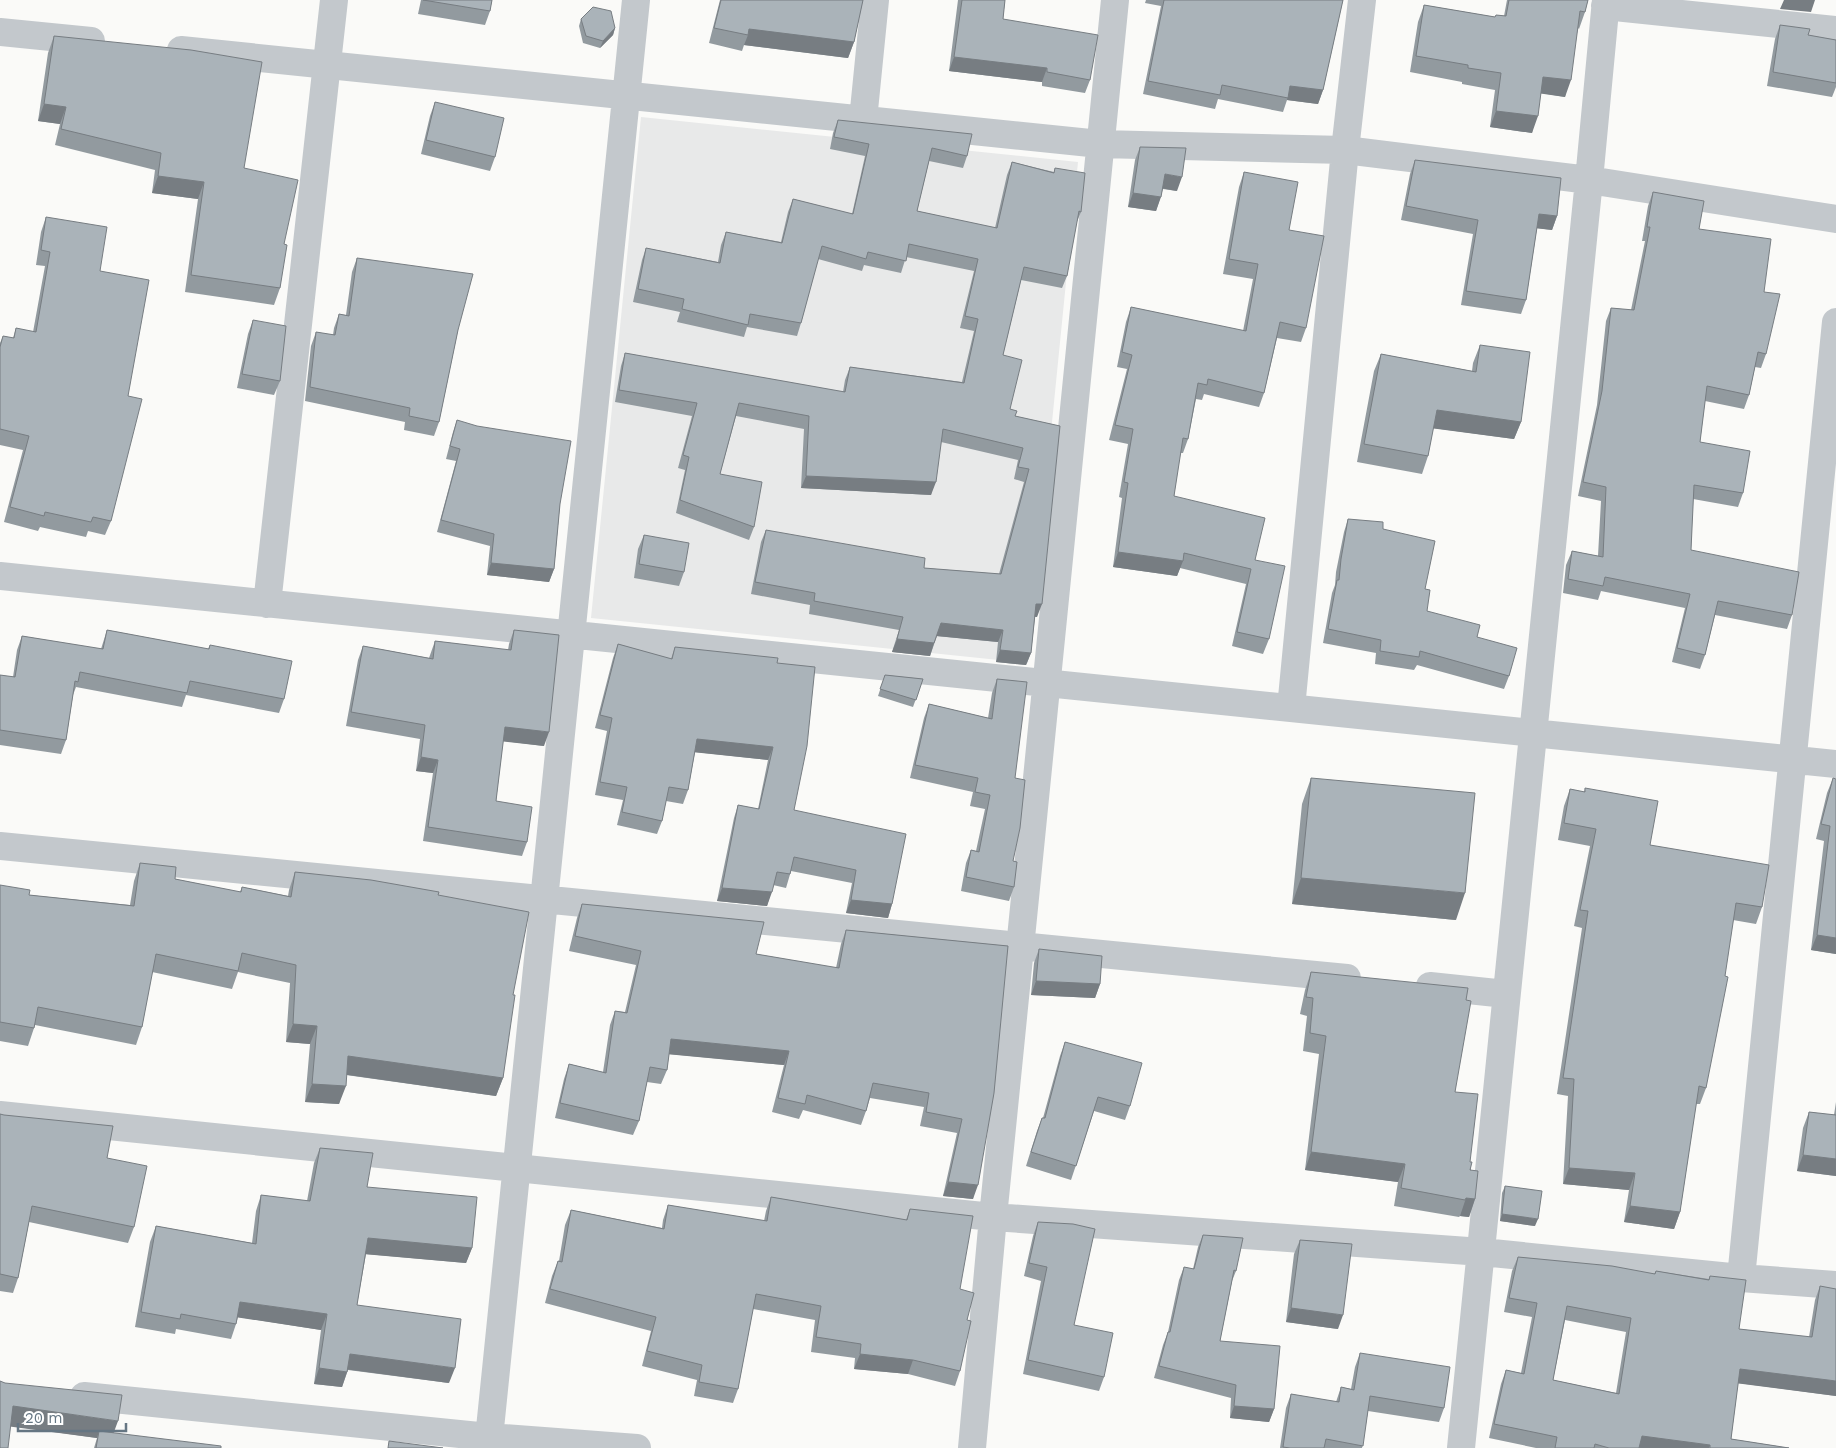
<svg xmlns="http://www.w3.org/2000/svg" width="1836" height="1448" font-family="'Work Sans',sans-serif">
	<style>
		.built { fill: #e8e9e9 }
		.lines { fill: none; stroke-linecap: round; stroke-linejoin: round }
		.street { stroke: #c3c8cc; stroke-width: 28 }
		.wall { fill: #929a9f; fill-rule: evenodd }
		.shaded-wall { fill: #777d82 }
		.building { fill: #aab3b9; stroke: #777d82; fill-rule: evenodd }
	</style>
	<rect width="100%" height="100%" fill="#fafaf8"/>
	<!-- built -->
	<path class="built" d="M641,117L1078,162L1028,663L591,618Z"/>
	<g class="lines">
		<!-- street -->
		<path class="street" d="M1605,6L1836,30
			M0,32L91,41
			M181,50L1100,144L1345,150L1589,180L1836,219
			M863,120L875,0
			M0,576L1836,764
			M267,604L334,0
			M1291,708L1345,150L1362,0
			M0,846L1347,978
			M1430,986L1506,994
			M0,1115L993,1217L1482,1252L1741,1278L1836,1285
			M1741,1278L1836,322
			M84,1396L489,1437L637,1448
			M488,1448L636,0
			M972,1448L993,1217L1115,0
			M1461,1448L1589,180L1606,0"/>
	</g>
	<!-- wall -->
	<path class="wall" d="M421,0H492L490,11L485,25L418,14Z
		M720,0H863L854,42L848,58L744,45L742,51L709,43Z
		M958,0H1005L1003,19L1090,80L1085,93L1042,86V82L949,71Z
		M1146,0H1343L1323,90L1318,104L1287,100L1283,112L1218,99L1215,109L1143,94L1161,6L1145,3Z
		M1507,0H1588L1585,12L1579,29L1578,28L1565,97L1541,93L1532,133L1490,127L1495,90L1462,84V82L1410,72L1418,22L1424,5L1495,17L1496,15L1504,16Z
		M581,19L615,28L613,35L600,48L583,43L579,26Z
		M1780,25L1808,35L1836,40V87L1832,97L1767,86L1775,39Z
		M54,36L244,168L284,244L280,288L274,305L185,292L198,199L152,193L155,170L55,145L60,124L38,121L48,53Z
		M435,102L495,157L490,171L421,154L430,116Z
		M838,120L967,156L963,168L929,161L917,211L995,228L1007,175L1012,162L1054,172L1055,168L1081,212L1076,224L1067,276L1062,288L1021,280L1003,355L1010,409L1015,416L1060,426L1037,617H1035L1031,653L1026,665L996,662L998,642L937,636L930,656L892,652L899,630L809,614L810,605L751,594L761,542L766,530L924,568L999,574L1024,482L1014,479L1018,460L941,442L931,495L801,488L804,429L736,416L720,474L754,527L749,540L676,513L685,470L678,468L692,416L615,402L621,366L625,353L843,392L845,380L850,367L962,382L974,331L960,328L974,271L906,257L901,273L864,265L862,271L818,259L801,323L797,336L747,327L744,337L677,322L680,312L633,302L642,260L646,248L718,262L721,245L726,232L781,242L788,212L793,199L852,214L865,156L830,149L833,133Z
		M1140,147L1177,191L1163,189L1156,211L1128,207L1135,160Z
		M1415,160L1557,216L1552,230L1537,228L1526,300L1521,314L1461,305L1473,234L1401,220L1410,174Z
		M1244,172L1289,230L1306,328L1301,342L1277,338L1264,393L1259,407L1204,394L1202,400L1196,399L1188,439L1183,453H1180L1174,496L1255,560L1269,639L1263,654L1232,646L1246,584L1180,568L1177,576L1113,567L1122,498L1119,497L1128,444L1109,440L1127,369L1117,367L1126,322L1131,307L1243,331L1253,279L1223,274L1239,187Z
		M1653,192L1699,229L1764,292L1766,354L1761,368L1755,367L1749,395L1744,409L1705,401L1700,442L1743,493L1738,507L1693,499L1691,550L1792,615L1787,629L1715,615L1705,655L1700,669L1672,662L1685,608L1601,591L1598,600L1563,593L1566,565L1572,551L1598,556L1601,501L1578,496L1597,405L1606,321L1611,308L1631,310L1645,241H1642L1648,206Z
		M46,217L100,271L128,396L111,521L105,535L88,531L86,537L40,527L38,531L4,522L23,450L0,445V343L3,336L13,338L16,328L33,332L45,266L36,265L41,232Z
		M357,258L458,330L439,422L434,436L404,430L405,422L305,401L311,346L316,332L333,335L334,328L339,314L346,315L352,272Z
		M253,320L280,381L274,395L237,388L248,334Z
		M1480,345L1521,422L1514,439L1433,428L1428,456L1422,474L1357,462L1374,371L1381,354L1472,371L1473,363Z
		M457,420L560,504L554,569L549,582L487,575L490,546L437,532L456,461L446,459L453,432Z
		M1348,519L1383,529L1425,589L1427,611L1477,637L1509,676L1504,689L1417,665L1414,670L1375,664L1376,653L1323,643L1332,593L1335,585L1336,572L1344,532Z
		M644,535L684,572L679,586L634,578L638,549Z
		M107,630L208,649L210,645L284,699L279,713L186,695L182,707L76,687L73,695L66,740L61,754L0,745V675L13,677L17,650L22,636L101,649Z
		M514,630L544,746L503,741L496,801L527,842L522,856L423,841L433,773L416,771L420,739L346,726L358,660L363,646L429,658L435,641L508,650L509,644Z
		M618,644L671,659L675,647L777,663L794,810L892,904L888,918L846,913L852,883L791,871L786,888L773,885L767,906L717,901L734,818L738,805L758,809L768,760L695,752L688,790L683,804L666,801L662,821L657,834L617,825L623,800L595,795L607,731L595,728L613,658Z
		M885,675L923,679L913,707L878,696Z
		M997,679L1015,778L1013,861L1014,887L1009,901L961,891L966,863L971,850L976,851L985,809L970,806L973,792L910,778L924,718L929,704L988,718L992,693Z
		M1311,778L1456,920L1292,904L1302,804Z
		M1833,778L1836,954L1811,950L1824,841L1816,839L1827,793Z
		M1585,788L1650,845L1762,907L1756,924L1733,920L1706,1088L1700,1104H1696L1680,1212L1674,1229L1624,1222L1629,1190L1563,1184L1568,1096L1557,1094L1582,928L1574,926L1590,846L1558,840L1564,806L1570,789L1584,792Z
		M140,863L175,879L240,892L242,887L288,896L289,890L295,872L438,895L513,995L503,1078L496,1096L346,1075L339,1104L305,1102L310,1044L286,1042L290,983L238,972L232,989L152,972L142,1027L136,1045L35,1025L28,1046L0,1041V885L29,895L130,905L134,881Z
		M582,904L756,954L836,968L841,944L846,930L1008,946L973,1199L943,1196L957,1133L920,1126L924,1107L870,1098L866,1111L861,1125L803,1110L799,1119L772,1112L784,1065L669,1054L667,1070L661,1084L647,1082L639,1121L633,1135L555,1118L564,1079L569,1064L603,1072L610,1025L615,1011L625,1012L636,965L569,951L577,918Z
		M1039,949L1100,984L1095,998L1031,995L1034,963Z
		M1311,972L1466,1000L1455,1092L1470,1162L1475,1199L1469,1217L1460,1216L1459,1217L1394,1206L1398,1182L1305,1170L1319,1054L1303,1051L1307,1016L1300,1014L1305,990Z
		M1065,1042L1130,1106L1125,1120L1094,1111L1071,1180L1026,1166L1037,1131L1042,1118H1043L1060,1056Z
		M1836,1102V1176L1797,1171L1803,1128L1809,1112L1834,1115Z
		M0,1114L107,1158L134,1227L128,1243L29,1222L18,1278L13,1293L0,1291Z
		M320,1148L367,1187L472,1248L466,1263L366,1254L357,1305L449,1383L348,1370L342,1387L314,1384L321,1330L238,1317L236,1324L231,1339L176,1329L175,1334L135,1327L150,1242L156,1226L252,1243L256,1211L261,1195L307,1201L314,1163Z
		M1505,1186L1535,1226L1500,1221L1502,1193Z
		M771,1197L906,1220L910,1209L960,1289L967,1320L960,1371L955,1386L908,1374L854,1369L855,1358L811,1352L815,1320L753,1309L738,1389L733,1403L694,1396L697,1380L642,1366L651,1331L545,1303L552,1276L558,1261H559L565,1225L571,1210L662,1228L663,1220L668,1205L764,1221L766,1211Z
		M1038,1222L1074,1325L1104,1377L1099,1391L1023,1374L1041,1281L1024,1276L1033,1236Z
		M1203,1235L1236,1271L1232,1281L1220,1341L1274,1409L1269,1422L1230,1418L1231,1398L1154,1378L1163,1345L1168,1332L1179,1280L1184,1267L1193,1269L1198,1247Z
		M1300,1240L1338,1329L1286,1322L1294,1254Z
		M1518,1257L1654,1274L1656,1271L1709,1279L1710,1276L1739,1329L1809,1337L1815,1300L1820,1286L1836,1396L1738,1383L1731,1439L1789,1448H1536L1489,1438L1501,1384L1506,1370L1521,1373L1532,1317L1504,1312L1512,1271ZM1565,1320L1626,1332L1616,1393L1553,1380Z
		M1360,1353L1444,1408L1439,1422L1368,1411L1362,1448H1280L1286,1408L1291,1394L1336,1402L1341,1387L1351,1389L1355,1367Z
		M0,1381L114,1433L221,1448H94L97,1438L11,1426Z"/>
	<!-- shaded-wall -->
	<path class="shaded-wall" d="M1784,0H1815L1811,12L1780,9Z
		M615,28L613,35L600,48L603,41Z
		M749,29L854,42L848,58L744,45L748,35Z
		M954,57L1047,68L1042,82L949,71Z
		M1543,77L1571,80L1565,97L1537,93Z
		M1290,86L1323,90L1318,104L1287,100Z
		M44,104L66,107L60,124L38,121Z
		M1496,111L1538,116L1532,133L1490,127Z
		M1165,174L1182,177L1177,191L1160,188Z
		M158,176L204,182L198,199L152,193Z
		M1133,193L1161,197L1156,211L1128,207Z
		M1539,214L1557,216L1552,230L1534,228Z
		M1437,410L1521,422L1514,439L1430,428Z
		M806,476L936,482L931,495L801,488Z
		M1118,552L1183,561L1177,576L1113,567Z
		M491,563L554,569L549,582L487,575Z
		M1036,604H1042L1037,617L1032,616Z
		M941,623L1003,630L998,642L936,636Z
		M897,639L934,643L930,656L892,652Z
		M1000,650L1031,653L1026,665L996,662Z
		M505,727L549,732L544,746L500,741Z
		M697,739L773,747L768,760L692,752Z
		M421,757L438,760L433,773L416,771Z
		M1301,878L1465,893L1456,920L1292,904Z
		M722,888L772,892L767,906L717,901Z
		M851,900L892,904L888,918L846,913Z
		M1817,935L1836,938V954L1811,950Z
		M1036,981L1100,984L1095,998L1031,995Z
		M293,1024L317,1026L310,1044L286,1042Z
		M671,1039L789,1051L784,1065L666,1054Z
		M348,1056L503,1078L496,1096L341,1074Z
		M312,1084L346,1086L339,1104L305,1102Z
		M1311,1152L1405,1164L1398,1182L1305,1170Z
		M1803,1155L1836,1159V1176L1797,1171Z
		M1569,1168L1635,1173L1629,1190L1563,1184Z
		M948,1182L978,1185L973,1199L943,1196Z
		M1466,1198L1475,1199L1469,1217L1460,1216Z
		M1630,1206L1680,1212L1674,1229L1624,1222Z
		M1502,1214L1538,1219L1535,1226L1500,1221Z
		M368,1238L472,1248L466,1263L363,1254Z
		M240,1302L327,1314L321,1330L235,1317Z
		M1291,1308L1343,1315L1338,1329L1286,1322Z
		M350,1354L455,1368L449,1383L344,1369Z
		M860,1354L913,1360L908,1374L854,1369Z
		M319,1368L347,1372L342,1387L314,1384Z
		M1740,1369L1836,1381V1396L1735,1383Z
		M13,1406L118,1421L111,1440L99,1431L97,1438L6,1426Z
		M1234,1406L1274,1409L1269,1422L1230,1418Z
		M1642,1436L1710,1445L1709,1448H1638Z"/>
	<!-- building -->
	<path class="building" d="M423,0H492L490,11Z
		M721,0H863L854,42L749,29L748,35L714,28Z
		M962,0H1005L1003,19L1098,35L1090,80L1047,72V68L954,57Z
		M1164,0H1343L1323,90L1290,86L1288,98L1222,85L1220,95L1148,81Z
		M1509,0H1588L1585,12L1580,11L1571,80L1543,77L1538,116L1496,111L1501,73L1468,68V65L1416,56L1424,5L1495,17L1496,15L1506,16Z
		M593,7L611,11L615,28L603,41L586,36L581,19Z
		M1780,25L1810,29L1808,35L1836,40V83L1773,72Z
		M54,36L191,50L262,62L244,168L298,180L284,244L287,245L280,288L191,275L204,182L158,176L161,153L61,129L66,107L44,104Z
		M435,102L504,118L495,157L426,140Z
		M838,120L972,134L967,156L932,148L917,211L997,228L1012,162L1054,173L1055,168L1085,173L1081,212L1079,211L1067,276L1024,267L1003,355L1022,360L1010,409L1017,411L1015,416L1060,426L1042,604H1036L1031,653L1000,650L1003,630L941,623L934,643L897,639L903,617L814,601L815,593L755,582L766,530L925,558L924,568L1001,574L1029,469L1018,467L1023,448L943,429L936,482L806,476L809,416L739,403L720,474L762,482L754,527L680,500L689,457L683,455L697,403L619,390L625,353L845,392L850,367L964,383L978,319L965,316L978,259L909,244L906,261L868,252L866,259L822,246L801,323L750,314L748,325L682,309L684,299L638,289L646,248L720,263L726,232L782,243L793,199L853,214L869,144L834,137Z
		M1140,147L1186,148L1182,177L1165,174L1161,197L1133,193Z
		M1415,160L1561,178L1557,216L1539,214L1526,300L1466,291L1478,220L1406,206Z
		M1244,172L1298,182L1289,230L1324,236L1306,328L1280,322L1264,393L1208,379L1207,385L1198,383L1188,439L1183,438L1174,496L1265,518L1255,560L1285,566L1269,639L1237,632L1251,569L1184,553L1183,561L1118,552L1128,483L1124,482L1133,429L1115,425L1132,355L1122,352L1131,307L1246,331L1258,264L1229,259Z
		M1653,192L1704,201L1699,229L1771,239L1764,292L1780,294L1766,354L1758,352L1749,395L1707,386L1700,442L1750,451L1743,493L1694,485L1691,550L1799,572L1792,615L1718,601L1705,655L1677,648L1690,594L1605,577L1603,586L1568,579L1572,551L1603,557L1606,487L1583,482L1602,391L1611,308L1634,310L1650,227H1647Z
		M46,217L107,227L100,271L149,280L128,396L142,399L111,521L93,517L91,522L45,512L44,516L10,507L29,436L0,429V347L3,336L14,338L16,328L36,332L50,252L41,250Z
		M357,258L473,274L458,330L439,422L409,416L410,408L310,387L316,332L335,335L339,314L349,316Z
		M253,320L286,326L280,381L242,374Z
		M1480,345L1530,352L1521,422L1437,410L1428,456L1364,444L1381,354L1476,372Z
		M457,420L477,426L571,441L560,504L554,569L491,563L494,534L441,520L460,449L450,446Z
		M1348,519L1383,522V529L1435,541L1425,589L1430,590L1427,611L1480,625L1477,637L1517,648L1509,676L1420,651L1419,657L1380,651L1381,640L1328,629L1337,580H1339L1341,559Z
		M644,535L689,543L684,572L639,564Z
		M107,630L209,649L210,645L292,661L284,699L190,681L187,693L80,672L78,682L75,681L66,740L0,730V675L15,677L22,636L103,649Z
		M514,630L559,635L549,732L505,727L496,801L532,807L527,842L428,827L438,760L421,757L425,725L351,712L363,646L433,659L435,641L511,650Z
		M618,644L672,659L675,647L778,658L777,663L815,667L807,746L794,810L906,834L892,904L851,900L856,870L794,857L790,874L777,872L772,892L722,888L738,805L759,809L773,747L697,739L688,790L669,787L662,821L622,812L627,787L600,782L612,718L600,715Z
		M885,675L923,679L916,700L880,689Z
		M997,679L1027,682L1015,778L1025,780L1020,828L1013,861L1017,862L1014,887L966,877L971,850L979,852L990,795L975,792L978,778L915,765L929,704L992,719Z
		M1311,778L1475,793L1465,893L1301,878Z
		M1833,778L1836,779V938L1817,935L1830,826L1821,824Z
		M1585,788L1658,801L1650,845L1769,865L1762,907L1736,903L1725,976L1728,977L1706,1088L1699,1086L1680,1212L1630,1206L1635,1173L1569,1168L1574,1079L1563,1078L1588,911L1580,910L1596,829L1564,823L1570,789L1585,792Z
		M140,863L176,867L175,879L241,892L242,887L291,897L295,872L371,880L439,892L438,895L529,912L513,995H515L503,1078L348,1056L346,1086L312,1084L317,1026L293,1024L296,965L242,953L238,971L156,954L142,1027L38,1007L34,1028L0,1022V885L30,890L29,895L134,906Z
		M582,904L764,922L756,954L839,968L846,930L1008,946L994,1093L978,1185L948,1182L962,1119L926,1112L929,1093L873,1083L866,1111L807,1095L805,1104L778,1098L789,1051L671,1039L667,1070L650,1067L639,1121L560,1103L569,1064L606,1073L615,1011L627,1013L641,951L575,936Z
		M1039,949L1102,956L1100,984L1036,981Z
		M1311,972L1468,988L1466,1000L1471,1001L1455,1092L1478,1094L1470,1162H1472L1470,1170L1478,1171L1475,1199L1466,1198L1465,1200L1401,1188L1405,1164L1311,1152L1326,1036L1310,1033L1313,998L1306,997Z
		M1065,1042L1142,1063L1130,1106L1098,1097L1076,1166L1031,1152L1042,1118H1045Z
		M1809,1112L1836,1115V1159L1803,1155Z
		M0,1114L4,1115L113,1126L107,1158L147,1166L134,1227L32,1206L18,1278L0,1274Z
		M320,1148L373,1153L367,1187L477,1197L472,1248L368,1238L357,1305L461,1319L455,1368L350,1354L347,1372L319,1368L327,1314L240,1302L236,1324L181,1314L180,1319L141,1312L156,1226L256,1244L261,1195L310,1201Z
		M1505,1186L1542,1191L1538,1219L1502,1214Z
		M771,1197L907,1220L910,1209L973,1216L960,1289L974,1293L967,1320L971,1321L960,1371L913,1360L860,1354L861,1344L816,1337L821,1306L756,1294L738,1389L699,1382L702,1365L647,1351L656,1317L550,1289L558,1261L562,1262L571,1210L664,1229L668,1205L767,1221Z
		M1038,1222L1073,1224L1095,1229L1074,1325L1113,1333L1104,1377L1028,1360L1047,1267L1029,1263Z
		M1203,1235L1243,1238L1236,1271L1234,1270L1220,1341L1280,1346L1274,1409L1234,1406L1236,1385L1159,1366L1168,1332H1170L1184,1267L1194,1269Z
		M1300,1240L1352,1244L1343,1315L1291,1308Z
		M1518,1257L1612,1266L1655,1274L1656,1271L1709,1280L1710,1276L1746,1280L1739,1329L1812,1337L1820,1286L1836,1289V1381L1740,1369L1731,1439L1789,1448H1710V1445L1642,1436L1639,1448H1609L1595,1444L1594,1448H1555L1557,1437L1494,1424L1506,1370L1524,1374L1537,1303L1509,1298ZM1567,1306L1631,1318L1619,1394L1553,1380Z
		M1360,1353L1450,1367L1444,1408L1370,1396L1363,1446L1326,1439L1324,1448H1290L1283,1447L1291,1394L1339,1402L1341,1387L1354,1390Z
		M0,1381L5,1383L122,1395L118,1421L13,1406L8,1448H0Z
		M99,1431L221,1446V1448H96Z
		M389,1441L443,1448H388Z"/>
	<!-- scale -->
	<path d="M18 1423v8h108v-8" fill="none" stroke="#657683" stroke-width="2.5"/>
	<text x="25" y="1423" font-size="15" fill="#657683" stroke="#ffffff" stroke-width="4" paint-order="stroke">20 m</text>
</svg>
